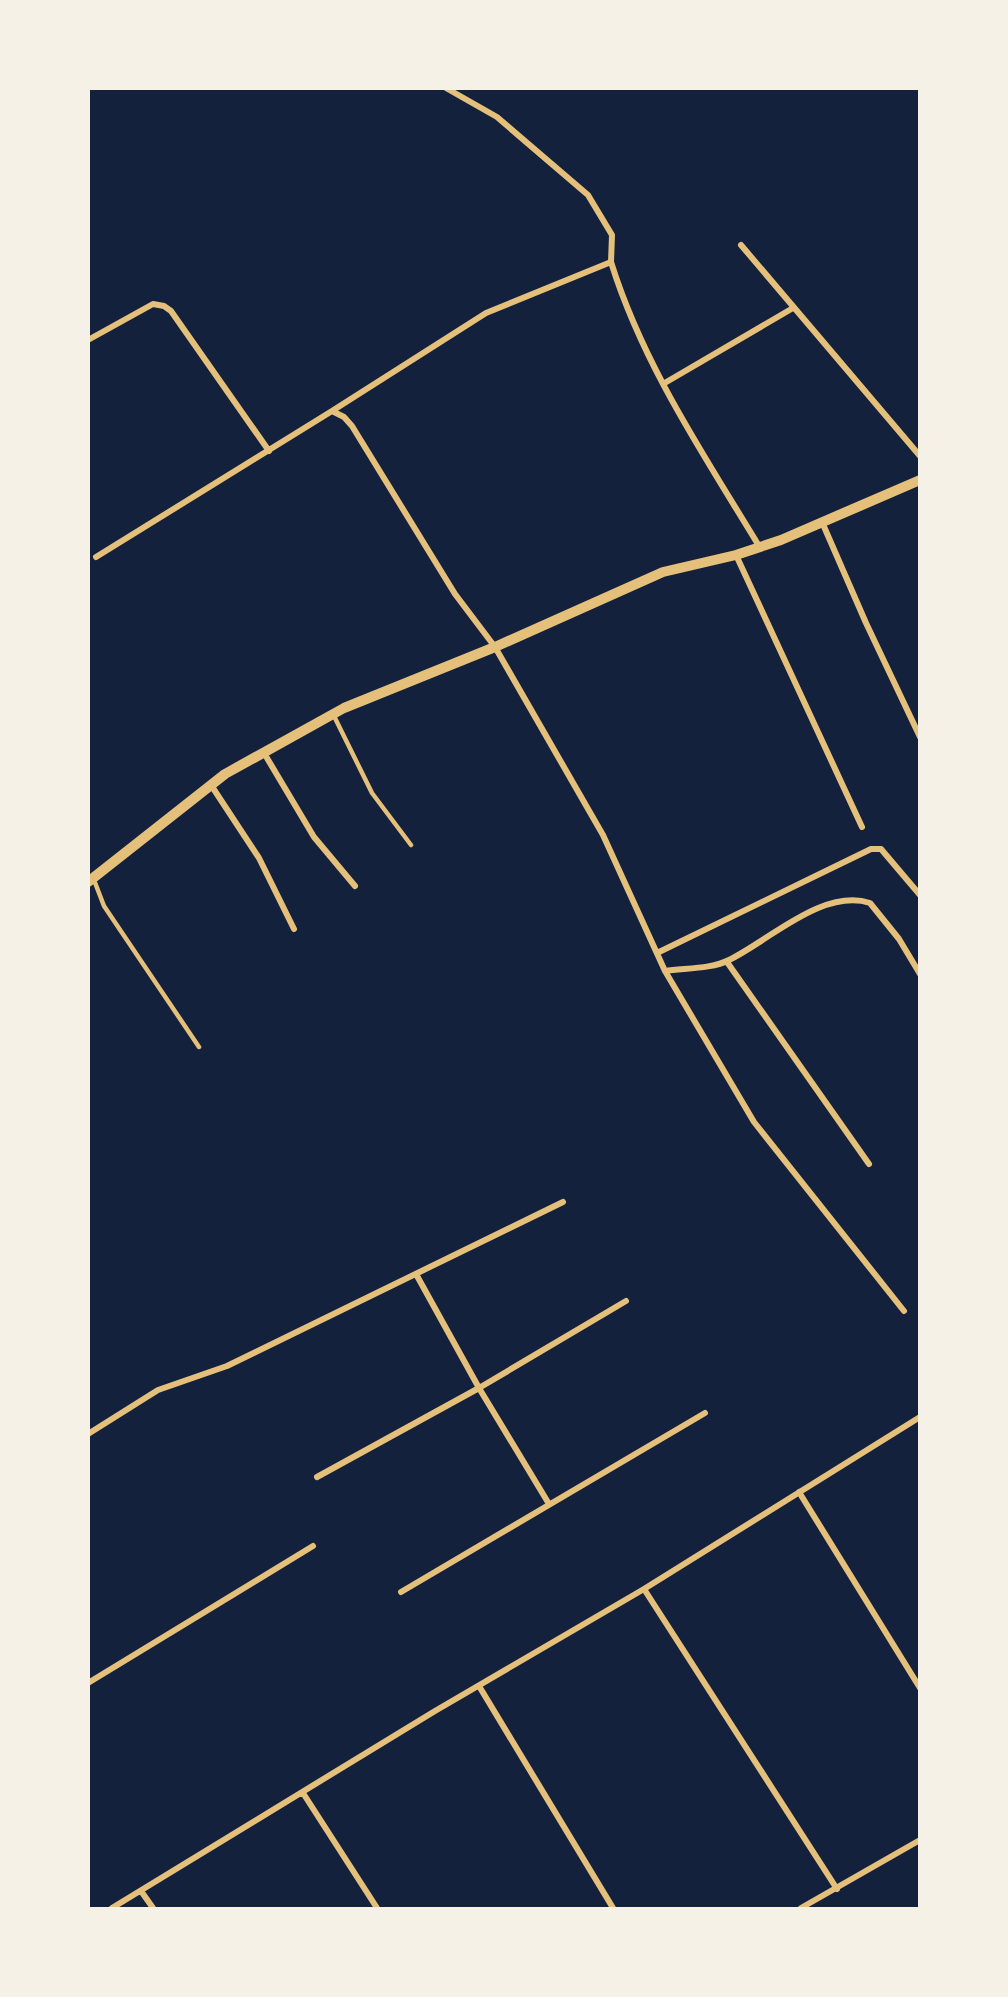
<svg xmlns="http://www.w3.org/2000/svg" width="1008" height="1997" font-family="'Times New Roman',serif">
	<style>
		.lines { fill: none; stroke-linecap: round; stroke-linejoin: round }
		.service { stroke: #e5c07b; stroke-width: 4.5 }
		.minor { stroke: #e5c07b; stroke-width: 6 }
		.tertiary { stroke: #e5c07b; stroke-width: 10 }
	</style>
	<rect width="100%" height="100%" fill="#14213d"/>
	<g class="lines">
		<!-- service -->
		<path class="service" d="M333,714L372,793L411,845
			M94,880L104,906L199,1047"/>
		<!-- minor -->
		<path class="minor" d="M741,245L920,456
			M611,262C643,365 704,455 759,546
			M88,340L153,304L164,306L171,311L269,451
			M663,384L793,308
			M332,411L486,313L611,262L612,235L588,195L497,117L446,88
			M822,522L866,623L920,737
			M736,555L862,827
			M96,557L332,411L344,417L352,426L455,594L495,647L603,835L665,971L754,1122L904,1311
			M264,753L314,837L355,886
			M211,785L259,858L294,929
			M657,953L871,849H881L920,895
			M727,962L869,1164
			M665,971C685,968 712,969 729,960C770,940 823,888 870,903L899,939L920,974
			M416,1274L479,1388L549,1504
			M88,1434L158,1390L227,1366L563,1202
			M317,1477L479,1388L626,1301
			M799,1492L920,1688
			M644,1589L837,1889
			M401,1592L705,1413
			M88,1683L313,1546
			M479,1686L613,1908
			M303,1793L377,1908
			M141,1891L153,1908
			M112,1908L435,1711L644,1589L920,1417
			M801,1908L920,1840"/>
		<!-- tertiary -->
		<path class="tertiary" d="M88,882L225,774L344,708L495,647L663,572L736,555L781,540L920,480"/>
	</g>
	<!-- border -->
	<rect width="1008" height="1997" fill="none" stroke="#f6f1e7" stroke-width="180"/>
</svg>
